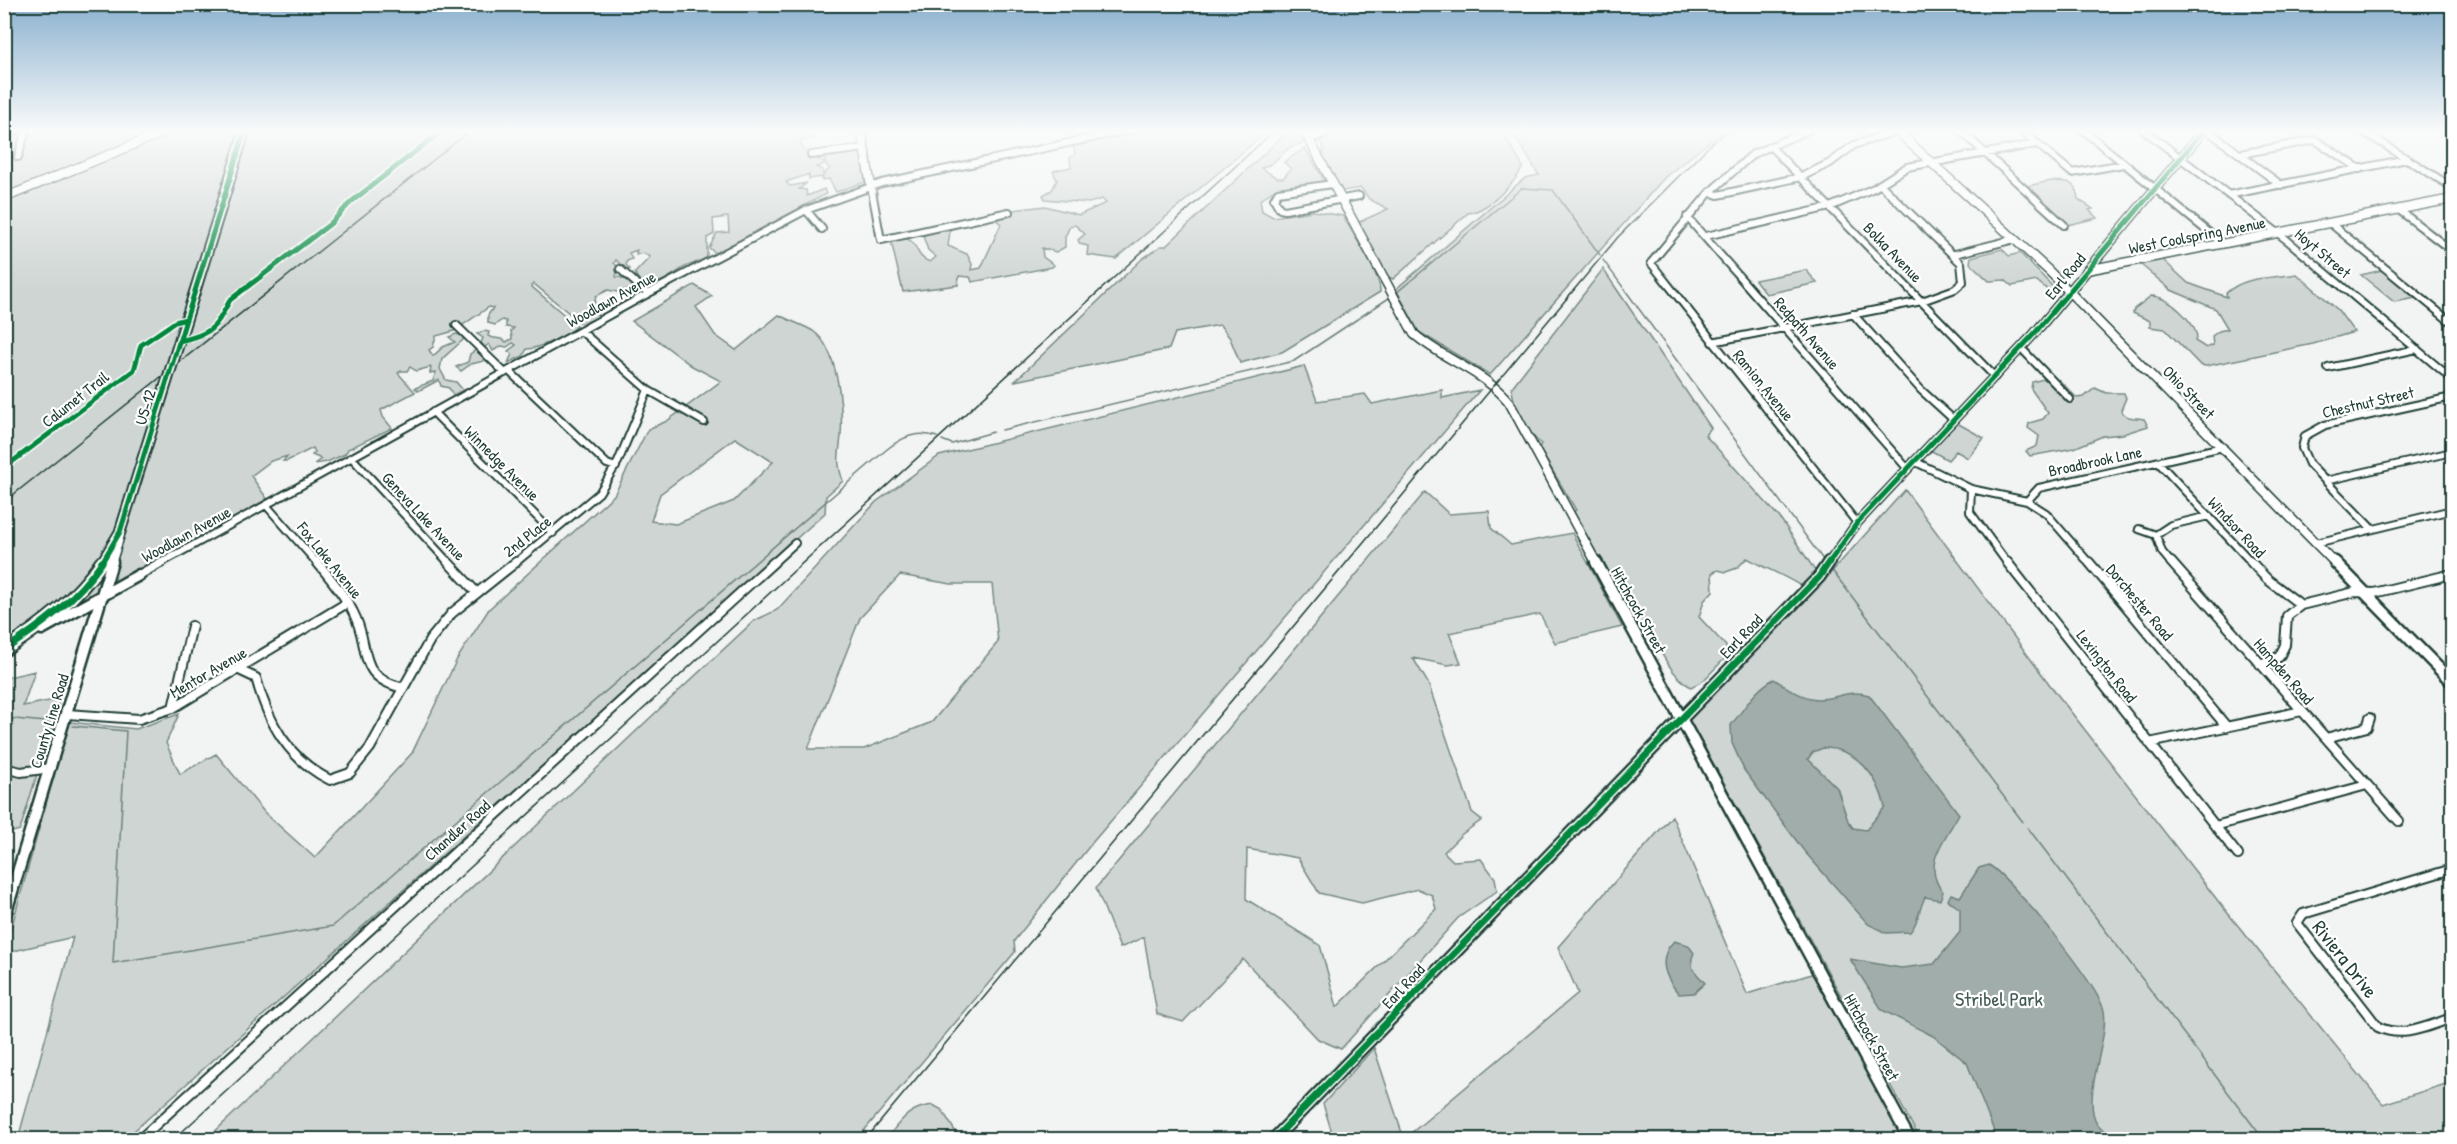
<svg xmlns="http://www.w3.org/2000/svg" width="2457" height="1144" font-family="'Patrick Hand',sans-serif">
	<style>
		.green { fill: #ced5d3; stroke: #768984; stroke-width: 1.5; fill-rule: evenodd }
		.water { fill: #a1adaa; stroke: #6d807b; stroke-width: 1.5; fill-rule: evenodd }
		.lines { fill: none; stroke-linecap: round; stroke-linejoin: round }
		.stream { stroke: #6d807b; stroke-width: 1.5 }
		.street-far1-casing { stroke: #1f3d34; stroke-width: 10 }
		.street-casing { stroke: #1f3d34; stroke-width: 12 }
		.secondary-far1-casing { stroke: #1f3d34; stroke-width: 11 }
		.secondary-casing { stroke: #1f3d34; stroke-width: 15 }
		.primary-far1-casing { stroke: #1f3d34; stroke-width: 13 }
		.primary-casing { stroke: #1f3d34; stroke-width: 16 }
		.street-far1 { stroke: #fff; stroke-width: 6 }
		.street { stroke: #fff; stroke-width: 8 }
		.secondary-far1 { stroke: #fff; stroke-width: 8 }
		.secondary { stroke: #fff; stroke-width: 10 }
		.primary-far1 { stroke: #fff; stroke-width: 9 }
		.primary { stroke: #fff; stroke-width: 12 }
		.rail { stroke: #1f3d34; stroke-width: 1.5 }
		.cycleway-far1-casing { stroke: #fff; stroke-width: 8 }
		.cycleway-casing { stroke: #fff; stroke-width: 10 }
		.cycleway-far1 { stroke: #00873e; stroke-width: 5 }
		.cycleway { stroke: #00873e; stroke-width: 7 }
		.labels { text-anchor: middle; stroke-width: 4.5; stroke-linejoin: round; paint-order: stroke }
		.street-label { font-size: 16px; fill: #1f3d34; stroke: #fff }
		.near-street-label { font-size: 20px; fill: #1f3d34; stroke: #fff }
		.near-park-label { font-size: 20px; fill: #425b54; stroke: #fff }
	</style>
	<rect width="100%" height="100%" fill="#f2f3f3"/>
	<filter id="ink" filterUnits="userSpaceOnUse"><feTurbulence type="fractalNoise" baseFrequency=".0167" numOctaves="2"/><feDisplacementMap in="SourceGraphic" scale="12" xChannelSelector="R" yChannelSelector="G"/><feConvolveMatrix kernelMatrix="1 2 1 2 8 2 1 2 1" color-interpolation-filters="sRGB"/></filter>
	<g filter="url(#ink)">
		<!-- green -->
		<path class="green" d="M4,130H811L816,139L801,141L800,144L808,155L824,162L823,165L816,167L823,170V175L830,168L826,165L825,159L829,154L861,149L867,177L865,182L836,192L829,179L822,180L823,177L809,179V174L786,182L790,186L807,183L799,189L806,190L807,196L824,189L826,194L716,253L709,248L717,233L729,232L728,217L713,219L714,234L707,238V258C699,262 691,264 685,267C669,276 645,299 635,273L650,257L643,253L636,255L637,250L629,253L632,259L627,261L626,265L630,269L626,270L616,260L614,263L618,267L616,277C625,277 636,286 636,294L620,299L631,289L617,292L608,290L596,296L593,309L599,317L582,324L534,284L531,286L577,326C571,334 538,349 527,349L523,356L508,363L512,354L508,351L516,345L513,343L507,347L501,346L493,351L489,344L481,350L484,361L471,364L461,371L456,367L468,362L470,354L483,345L481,343L483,338L477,334L484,331L489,332L488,336C494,340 501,336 506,342L512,339L511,331L514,328L506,327V321L502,320L495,325L488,323V315L493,308L489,307L454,331L436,336L433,347L429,350L433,356L443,347L455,342L449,337L456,334L463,336V340L442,359L440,369L446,380L456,382L463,390L453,395L449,388L441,386L439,380L418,391L415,388L433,381L436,372L430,373L431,367L416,371L410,367L407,371H401L398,373L415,392L381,410L383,417L392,428L348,449L345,454L327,462L314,464L321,459L312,455L315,452L313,448L287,461H283L288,456L271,461L251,476L268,500L13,640L5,647Z
			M1152,130H1269L1116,259L1087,255L1088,246L1080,244L1078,240L1085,234L1075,225L1070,226L1065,237V247L1056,252L1042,248L1043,257L1054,265L1052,267L972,282L970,277L959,276L958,285L903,292L891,241C922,231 910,256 930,262L936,257L928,250L923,236L932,231H950L948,246L967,254L972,264L971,270L981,268L1001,224L994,218L998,212L1045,206L1079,215L1106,203L1102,199L1089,203L1045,199L1043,195L1052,190L1057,180L1053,171L1071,167L1070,158L1075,154L1073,145Z
			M1289,130H1298L1304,143L1290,147L1271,164L1261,168L1277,178H1283L1291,169L1284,162L1305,148L1324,180L1315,185L1275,189L1260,200L1262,211L1273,217L1313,211L1343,216C1352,233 1382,277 1380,292L1282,352L1240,363L1230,338L1220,325L1175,333L1169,349L1015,381L1142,259L1161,246H1166Z
			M1313,130H1501L1523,167C1514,184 1487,211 1468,213L1393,279L1387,276L1357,223L1388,209L1369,199L1361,188L1342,191L1324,159L1323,146Z
			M1511,130H1724L1665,177L1490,375L1419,332L1396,289L1525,178L1539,175Z
			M2051,181L2068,182L2076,188L2078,199L2093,209L2089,210L2097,218L2068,225L2027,186Z
			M2002,249L2009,256L2020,253L2055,289L2050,292L2037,281L2012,286L2005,280L1989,281L1970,263L1971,257Z
			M2162,259L2188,283L2227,297L2226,293C2246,275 2271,279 2297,274L2338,310L2354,332L2313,344L2206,366L2200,365L2165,329L2150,327V321L2133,313L2134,309L2151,296C2168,296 2193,320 2197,336L2195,341L2206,348L2213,345L2212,336L2219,331L2228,329L2216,309L2171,290L2140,264Z
			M1603,269L1711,428L1705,435L1780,518L1816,572L1804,588C1786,576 1766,569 1747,558L1737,568L1726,572L1718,570L1712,573L1713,591L1704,601L1699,617L1726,646L1727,656L1703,681L1691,687C1673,677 1660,653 1653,634L1639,631L1615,590V579L1609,575L1573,512L1576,510L1539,448L1541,444C1527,432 1512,405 1512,387Z
			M1806,270L1817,283L1766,294L1755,280Z
			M2382,270L2416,298L2394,302L2361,275Z
			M694,285L712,296L696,307L715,335L736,350L779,315C790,321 803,325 813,331C838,348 843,407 841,436C839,456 836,461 843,481L826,496L825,513L125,1139H18L73,937L5,953V950L69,722L136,729L179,714L166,743L180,774L216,754L265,813L315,858L412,753L457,659L489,609L614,495L648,429L667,421L721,381L692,366L632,321ZM735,438L773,462L734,501L676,524L651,521L660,494Z
			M1304,366L1317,401L1365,394L1372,404L1442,390V398L1480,390L1092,843L1014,941L1015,952L857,1139H207L651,717L754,621L777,610L876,502L939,456ZM900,575L951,584H992L998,642L932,722L864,749H808L860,618Z
			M2047,378L2059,380L2077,398L2084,397L2095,388L2106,393H2124L2126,398L2121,410C2126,420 2135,417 2144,419L2148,426L2123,434L2103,436L2074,448L2030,456L2026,451L2037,446L2039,436L2028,428L2029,423L2043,419L2048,413L2031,389L2032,382Z
			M1957,423L1984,438L1968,458L1956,451L1948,460L1930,450Z
			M1905,490L2050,685L2222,906L2383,1104L2452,1082V1139H1920L1687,716L1819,586Z
			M1425,492L1449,514L1489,511L1491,528L1511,545L1572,533L1622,627L1555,643L1540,614L1449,633L1461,663L1448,665L1413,658L1428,683L1472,812L1482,820L1462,834L1444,852L1453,861L1481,859L1495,878L1497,891L1458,918L1341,1049L1318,1039L1243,959L1183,1022L1157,1014L1144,937L1120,948L1096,888ZM1247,849L1298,858L1319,893L1362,903L1418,889L1432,895L1436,909L1337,1007L1320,945L1246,899Z
			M35,671L23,706L60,699L20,830L5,834L4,678Z
			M1672,816L1747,994L1815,973L1903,1139H1334L1323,1104L1374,1048L1404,1139L1578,993L1558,947Z
			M933,1105L942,1110L960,1139H886C901,1121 907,1108 933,1105Z"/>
		<!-- water -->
		<path class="water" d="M1774,679C1786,687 1803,699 1818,699C1839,699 1847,689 1869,695L1959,814C1944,841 1921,865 1943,892L1940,900L1925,897C1919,909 1918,924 1910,932L1886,933L1868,924L1804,851L1744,770L1732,743L1731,725C1746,707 1754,690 1774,679ZM1823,748C1857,748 1878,776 1885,807L1866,830L1853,828L1848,821L1837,788L1808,759L1813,752Z
			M1989,865C2011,878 2100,987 2104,1011C2109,1040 2081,1098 2097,1123C2101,1130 2113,1136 2119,1139H1997L1967,1063L1933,1036L1882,1010L1850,959L1901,968L1934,964L1960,932V909L1948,900L1951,894L1960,897L1979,868Z
			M1674,941L1688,945L1694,953C1687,967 1696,973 1705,983L1694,993L1679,994C1666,979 1656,959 1674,941Z"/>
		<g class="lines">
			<!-- stream -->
			<path class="stream" d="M1603,260L1824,561
				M1396,293L1522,188L1553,190L1600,255
				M1002,430L1294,361L1389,298
				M942,440L952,444L993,432
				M1831,569L2023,822
				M4,718L56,723
				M73,726L126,731L113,963L333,926L886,450C902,437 917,430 937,437
				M2028,828L2264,1140"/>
			<defs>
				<path id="street-far1" d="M1808,130L1753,154L1710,192L1651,263L1857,523
					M1960,130L2064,225
					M2021,130L2072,173L2124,164
					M2083,130L2223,244
					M2144,130L2287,240L2452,379
					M2207,130L2281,185
					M2361,130L2452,187
					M4,135L18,130
					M1309,140L1333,130
					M1770,146L1995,377
					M2240,154L2315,140L2360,169
					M811,155L865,148
					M18,157L26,130
					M1332,184L1278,192L1274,199L1280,209L1285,210L1359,196
					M871,186L881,240L1009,212
					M1710,192L1718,195L1801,177L1830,163L1854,145L1897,131
					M2228,195L2407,159
					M806,210L822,229
					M2399,210L2452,251
					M1687,217L1907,468
					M2330,223L2452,323
					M1706,236L1830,207L1874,188L1907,167L2037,144
					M1955,254L2015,239
					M620,269L648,294
					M1853,314L1921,390L1954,420
					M456,325L505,373
					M581,331L648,390L704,422
					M1712,342L1922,301L1955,289L1963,282L1961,263L1880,184
					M2021,348L2070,399
					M2328,368L2417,349
					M509,371L607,464L616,467
					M433,412L553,533
					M352,458L450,564
					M1914,461L1971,489L2027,501L2039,488L2223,447
					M2158,462L2253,564
					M2325,481L2452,452
					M1971,489L1970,512L2008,564
					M2027,501L2046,513L2090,564
					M266,505L318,564
					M2139,529L2156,535
					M2372,529L2309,464L2302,448L2305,436L2325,425L2452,397
					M2316,543L2452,510
					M159,564L647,294L806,210L882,183L1129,130
					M514,564L599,493L618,462L648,390
					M772,564L795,543
					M2172,564L2162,552L2156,535L2171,525L2209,516"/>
				<path id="street" d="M317,562C330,578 344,594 353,612C372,647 354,676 403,688
					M448,562L477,593
					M2007,562L2238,855
					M2089,562L2227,727
					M2171,562L2399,821
					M2251,562L2267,579L2301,605
					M139,575L162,562
					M2260,664L2279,657L2285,645L2287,616L2301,605L2355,592L2374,593L2452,574
					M239,670L256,678C268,722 288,759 330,780L350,773L370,748L430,640L452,613L516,562
					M173,708L192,626
					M67,714L139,719L173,708L347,603
					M2326,738L2367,727L2370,718
					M2149,743L2302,711
					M4,768L21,772L51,768
					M2215,826L2367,785
					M2452,869L2303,914L2297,923L2378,1027C2403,1039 2427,1026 2452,1018
					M139,1140L774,562"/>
				<path id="secondary-far1" d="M861,130L871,186
					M1304,130L1414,334C1444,360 1483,371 1509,402L1597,564
					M1896,130L2049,271L2336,564
					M2448,130L2452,133
					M4,198L169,130
					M2087,270L2452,199
					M111,564L120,535
					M1828,564L1857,523L2034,334L2204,130"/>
				<path id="secondary" d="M1596,562L1910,1140
					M2335,562L2452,682
					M42,629L139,575
					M4,918L112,562
					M1273,1140L1819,577L1829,562"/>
				<path id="primary-far1" d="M101,564L120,532L245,130"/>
				<path id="primary" d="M4,650C41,626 77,599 102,562"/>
			</defs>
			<!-- street-far1 casing -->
			<use href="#street-far1" class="street-far1-casing"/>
			<!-- street casing -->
			<use href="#street" class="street-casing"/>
			<!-- secondary-far1 casing -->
			<use href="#secondary-far1" class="secondary-far1-casing"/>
			<!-- secondary casing -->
			<use href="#secondary" class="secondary-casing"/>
			<!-- primary-far1 casing -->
			<use href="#primary-far1" class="primary-far1-casing"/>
			<!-- primary casing -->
			<use href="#primary" class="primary-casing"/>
			<!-- street-far1 -->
			<use href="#street-far1" class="street-far1"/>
			<!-- street -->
			<use href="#street" class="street"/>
			<!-- secondary-far1 -->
			<use href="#secondary-far1" class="secondary-far1"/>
			<!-- secondary -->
			<use href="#secondary" class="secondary"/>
			<!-- primary-far1 -->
			<use href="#primary-far1" class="primary-far1"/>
			<!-- primary -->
			<use href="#primary" class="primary"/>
			<!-- rail -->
			<path class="rail" d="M4,502L471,130
				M173,1140L1275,130
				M865,1140L1618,237L1713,142L1729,130"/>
			<defs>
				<path id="cycleway-far1" d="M179,341C213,334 215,328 230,300L330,224L351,202L443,130
					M4,468L134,370L141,345L175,322L186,319
					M101,564L120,532L245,130
					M1828,564L1857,523L2034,334L2204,130"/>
				<path id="cycleway" d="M4,650C41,626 77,599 102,562
					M1273,1140L1819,577L1829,562"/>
			</defs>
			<!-- cycleway-far1 casing -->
			<use href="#cycleway-far1" class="cycleway-far1-casing"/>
			<!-- cycleway casing -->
			<use href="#cycleway" class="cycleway-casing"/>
			<!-- cycleway-far1 -->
			<use href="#cycleway-far1" class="cycleway-far1"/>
			<!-- cycleway -->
			<use href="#cycleway" class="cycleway"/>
		</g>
	</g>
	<!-- sky -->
	<linearGradient id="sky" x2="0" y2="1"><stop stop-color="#8bb1cf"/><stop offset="0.45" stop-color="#f9fafa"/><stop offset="1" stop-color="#f9fafa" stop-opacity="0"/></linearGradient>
	<rect width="2457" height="291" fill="url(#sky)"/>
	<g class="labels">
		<!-- street labels -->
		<g class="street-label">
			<text transform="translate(2197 235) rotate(-11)" y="6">West Coolspring Avenue</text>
			<text transform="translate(1893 252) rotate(46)" y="6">Bolka Avenue</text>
			<text transform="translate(2323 253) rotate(40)" y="6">Hoyt Street</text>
			<text transform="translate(2065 276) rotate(-51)" y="6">Earl Road</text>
			<text transform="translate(611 299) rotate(-29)" y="6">Woodlawn Avenue</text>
			<text transform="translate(1807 333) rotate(49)" y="6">Redpath Avenue</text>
			<text transform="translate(1764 385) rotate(51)" y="6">Ramion Avenue</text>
			<text transform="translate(2189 392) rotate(46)" y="6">Ohio Street</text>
			<text transform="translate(75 399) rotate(-38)" y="6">Calumet Trail</text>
			<text transform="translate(2368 402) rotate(-13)" y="6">Chestnut Street</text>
			<text transform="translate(145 407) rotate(-73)" y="6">US-12</text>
			<text transform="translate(2095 461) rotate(-12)" y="6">Broadbrook Lane</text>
			<text transform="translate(502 463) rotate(45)" y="6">Winnedge Avenue</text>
			<text transform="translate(424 516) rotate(47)" y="6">Geneva Lake Avenue</text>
			<text transform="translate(2237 527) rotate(47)" y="6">Windsor Road</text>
			<text transform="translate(186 534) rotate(-29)" y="6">Woodlawn Avenue</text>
			<text transform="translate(527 536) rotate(-38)" y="6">2nd Place</text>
			<text transform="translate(330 560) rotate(51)" y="6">Fox Lake Avenue</text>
			<text transform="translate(2140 602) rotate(50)" y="6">Dorchester Road</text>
			<text transform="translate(1639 610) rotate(61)" y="6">Hitchcock Street</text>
			<text transform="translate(1741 636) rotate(-46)" y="6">Earl Road</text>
			<text transform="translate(2107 666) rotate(52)" y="6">Lexington Road</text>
			<text transform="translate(2284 671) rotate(49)" y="6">Hampden Road</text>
			<text transform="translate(208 672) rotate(-30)" y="6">Mentor Avenue</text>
			<text transform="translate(49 721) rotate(-73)" y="6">County Line Road</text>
			<text transform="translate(457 830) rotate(-42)" y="6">Chandler Road</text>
			<text transform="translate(1403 986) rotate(-47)" y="6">Earl Road</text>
			<text transform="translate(1872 1037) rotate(61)" y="6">Hitchcock Street</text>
		</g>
		<!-- near-street labels -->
		<g class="near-street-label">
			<text transform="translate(2345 959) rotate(52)" y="7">Riviera Drive</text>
		</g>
		<!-- near-park labels -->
		<g class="near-park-label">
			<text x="1999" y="1006">Stribel Park</text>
		</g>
	</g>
	<!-- margin -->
	<rect width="2457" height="1144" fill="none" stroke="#fff" stroke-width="24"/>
	<rect x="12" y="12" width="2433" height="1120" fill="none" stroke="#1f3d34" stroke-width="2" filter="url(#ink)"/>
</svg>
